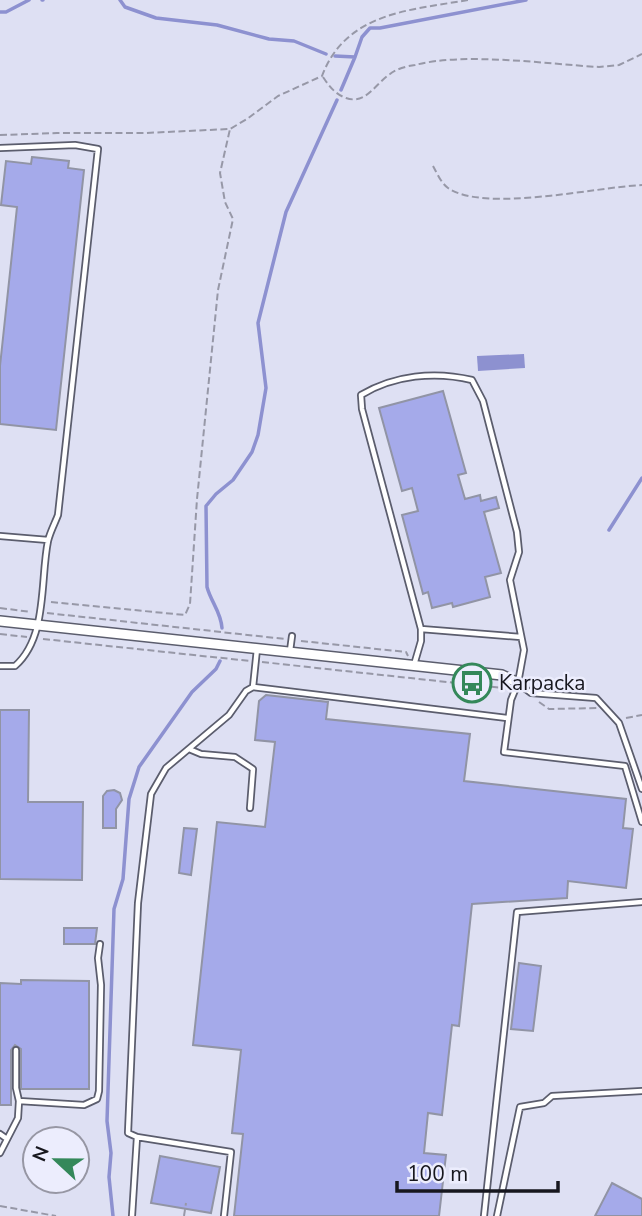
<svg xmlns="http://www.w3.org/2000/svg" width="642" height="1216" font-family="'Nunito Sans',sans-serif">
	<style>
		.water { fill: #8d91d0 }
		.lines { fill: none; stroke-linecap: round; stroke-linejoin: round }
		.stream { stroke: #8d91d0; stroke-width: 3.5 }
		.building { fill: #a5aaea; stroke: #9194a5; stroke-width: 2 }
		.service-casing { stroke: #5b5d6d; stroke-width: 8 }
		.minor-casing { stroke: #5b5d6d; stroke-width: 12 }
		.path { stroke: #9798a7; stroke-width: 2; stroke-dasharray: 7 3.5; stroke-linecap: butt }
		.service { stroke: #fff; stroke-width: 4.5 }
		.minor { stroke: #fff; stroke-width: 9 }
		.labels { text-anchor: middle; stroke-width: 5; stroke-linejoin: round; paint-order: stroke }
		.poi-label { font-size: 21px; fill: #17171e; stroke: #ecedfd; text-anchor: start }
	</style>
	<rect width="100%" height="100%" fill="#dee0f3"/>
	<!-- water -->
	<path class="water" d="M524,354L525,368L478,371L477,356Z"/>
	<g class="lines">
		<!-- stream -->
		<path class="stream" d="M42,0H43
			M120,0L125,7L156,18L217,25L269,39L294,41L326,54
			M0,12H6L29,0
			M335,56L355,57L362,37L370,28H380L526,0
			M341,90L355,57
			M609,530L642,478
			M222,628C221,612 211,602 207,587L206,506L216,494L233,480L252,452L258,435L266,388L258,323L286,212L337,100
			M113,1216L109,1177L111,1153L107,1121L114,909L123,879L129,799L139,767L192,692L216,669L220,661"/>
	</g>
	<!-- building -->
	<path class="building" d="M32,157L69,161L68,168L84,170L56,430L0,424V366L17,207L1,205L6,161L31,164Z
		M443,391L466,473L458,475L465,499L480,495L481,501L496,497L499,508L484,512L501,573L485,577L490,597L453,607L452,603L432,608L428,592L423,594L402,515L418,511L412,488L402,491L379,408Z
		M266,695L328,702L326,719L470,734L464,781L626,799L623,828L633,829L626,888L568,881L567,898L472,904L459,1026L452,1025L442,1115L428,1113L424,1153L446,1155L439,1216H234L243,1134L232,1133L241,1050L193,1045L217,822L265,827L275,742L255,740L259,701Z
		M0,710H29L28,802H83L82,880L0,879Z
		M114,790L120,793L122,800L116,809V828H103V796L107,791Z
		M184,828L197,829L191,875L179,873Z
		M64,928H97L95,944H64Z
		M519,963L541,966L533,1031L511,1029Z
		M21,980L89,981V1089H21V1049L15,1045L11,1050V1105H0V983L21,984Z
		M160,1156L220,1167L211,1213L151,1203Z
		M612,1183L642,1199V1216H595Z"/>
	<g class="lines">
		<defs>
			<path id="service" d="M0,148L75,145L98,149L58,515C55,523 50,532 48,541C40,580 48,637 15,666H0
				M0,536L48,540
				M421,629L362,409L361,395C394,375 435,371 472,380L483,401L517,532L519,552L510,580L524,650L518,683L511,700L504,752L625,766L642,822
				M290,651L292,636
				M414,665L421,641V629L521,637
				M519,684L531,693L596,698L619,723L642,789
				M253,687L507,718
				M189,749L201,754L235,757L253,769L250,808
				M19,1101L84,1105L97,1099L99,1091L101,985L98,958L100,944
				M0,1134L7,1139
				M137,1137L231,1152L224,1216
				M0,1153L18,1118L19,1101L16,1088V1050
				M132,1216L137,1137L128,1133L138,903L151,794L166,768L229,715L246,691L253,687L257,649
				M484,1216L517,912L642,902
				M497,1216L520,1107L544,1103L552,1096L642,1091"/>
			<path id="minor" d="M0,621L502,675L518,683"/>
		</defs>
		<!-- service casing -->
		<use href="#service" class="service-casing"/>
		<!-- minor casing -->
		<use href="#minor" class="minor-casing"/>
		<!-- path -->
		<path class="path" d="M323,77C329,86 335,94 346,98C366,105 375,84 390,74C396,69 407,66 415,65C465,52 546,64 599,67L619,65L642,54
			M0,135L57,133H145L230,129L247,119L278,96L322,76C346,12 411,10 468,0
			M433,166C437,173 441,183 448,188C484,213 597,187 642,185
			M51,602L185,615L190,604L197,499L218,290L233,219L225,202L220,173L230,129
			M0,608L31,612
			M47,613L285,639
			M0,634L27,637
			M43,639L250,661
			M301,641L406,652L408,656
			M262,662L503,688
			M539,702L549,709L597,708
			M626,718L642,715
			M0,1206L56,1216
			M184,1216L186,1203"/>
		<!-- service -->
		<use href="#service" class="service"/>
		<!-- minor -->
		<use href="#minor" class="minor"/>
	</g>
	<!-- icons -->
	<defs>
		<symbol id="bus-ring" viewBox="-11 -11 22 22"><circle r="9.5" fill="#ecedfd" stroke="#34885a" stroke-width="1.5"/><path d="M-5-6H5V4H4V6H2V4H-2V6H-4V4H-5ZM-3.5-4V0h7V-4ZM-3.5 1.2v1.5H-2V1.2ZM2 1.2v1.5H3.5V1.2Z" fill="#34885a"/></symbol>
	</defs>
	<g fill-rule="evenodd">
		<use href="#bus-ring" x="450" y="661" width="44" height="44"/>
	</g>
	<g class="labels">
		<!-- poi labels -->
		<g class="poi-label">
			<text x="499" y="690">Karpacka</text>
		</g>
	</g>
	<!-- north arrow -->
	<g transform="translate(56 1160) rotate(292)"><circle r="33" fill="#ecedfd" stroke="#9797a4" stroke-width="2"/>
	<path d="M0-5L12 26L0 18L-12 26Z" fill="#34885a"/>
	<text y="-10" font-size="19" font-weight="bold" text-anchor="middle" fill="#17171e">N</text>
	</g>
	<!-- scale -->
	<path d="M397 1181v10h161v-10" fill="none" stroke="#17171e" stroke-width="3.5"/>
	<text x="407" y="1181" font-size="21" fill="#17171e" stroke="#ecedfd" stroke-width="5" paint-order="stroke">100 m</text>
</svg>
